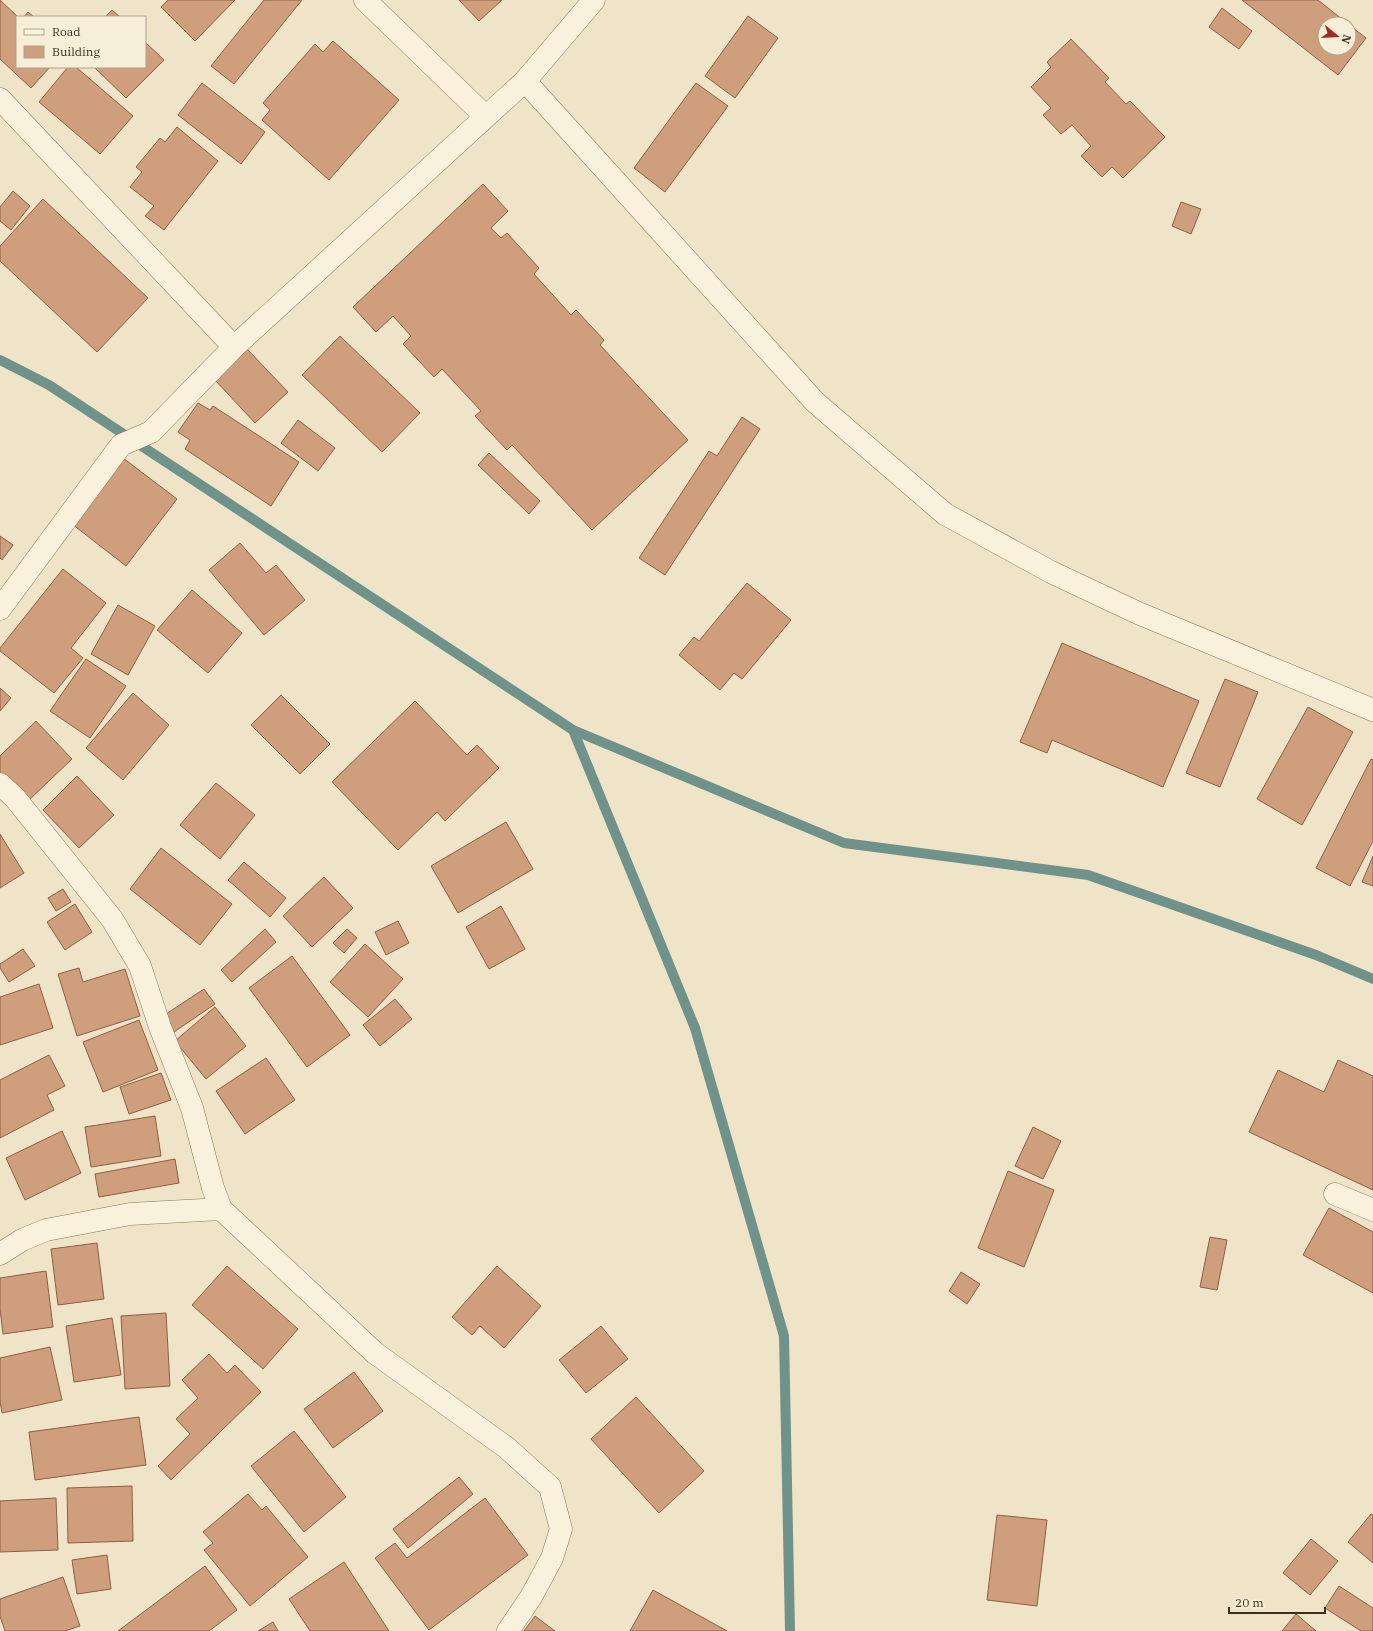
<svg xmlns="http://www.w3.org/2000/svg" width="1373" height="1631" font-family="'IBM Plex Serif',serif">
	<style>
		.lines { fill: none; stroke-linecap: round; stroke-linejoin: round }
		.stream { stroke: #6f938a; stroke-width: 10 }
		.building { fill: #cf9f7d; stroke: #8d5f41 }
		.minor-casing { stroke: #8d765c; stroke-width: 23 }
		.minor { stroke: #faf1dc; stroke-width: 22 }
	</style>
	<rect width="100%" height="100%" fill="#f0e4c8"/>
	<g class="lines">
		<!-- stream -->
		<path class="stream" d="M0,360L49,385L573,730L844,843L1088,875L1316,955L1373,979
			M573,730L695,1028L784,1336L790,1630"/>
	</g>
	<!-- building -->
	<path class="building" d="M0,0L18,17L17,67H50L31,88L0,59Z
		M168,0H235L195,41L161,7Z
		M264,0H302L234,84L211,66Z
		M459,0H502L479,21Z
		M1242,0H1318L1348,24H1325V48H1349V25L1366,38L1338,75Z
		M1222,8L1252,31L1239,49L1209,27Z
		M112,10L120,17H105Z
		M28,12L34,17H24Z
		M748,16L778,38L735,98L705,76Z
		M1071,39L1109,78L1105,82L1126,104L1130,101L1165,137L1123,178L1112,167L1102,177L1081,156L1091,146L1072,125L1061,134L1043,115L1051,108L1031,87L1051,67L1047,62Z
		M333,41L399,100L329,180L262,120L270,110L263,103L315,44L323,52Z
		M145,42L164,60L126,98L94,67H145Z
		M68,67H76L133,116L100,154L39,102Z
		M202,83L265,132L241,164L178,115Z
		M696,83L728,106L665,192L634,168Z
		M177,127L218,161L164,230L145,216L154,206L130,187L142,172L136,167L160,138L165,142Z
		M483,184L508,211L491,228L501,238L507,233L539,268L534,274L571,315L576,310L604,340L600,345L688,440L592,530L512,445L507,450L475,416L481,411L442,369L434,377L403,344L411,336L393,316L376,332L353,307Z
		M13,191L30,206L11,230L0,221V207Z
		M43,199L148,298L97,352L0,261V246Z
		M1181,202L1201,209L1191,234L1172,226Z
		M340,336L420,413L382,452L302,375Z
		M247,349L288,392L255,423L215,380Z
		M198,403L210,410L213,406L299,462L271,506L185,449L190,440L178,432Z
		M742,417L760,429L665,575L639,558L709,451L717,456Z
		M298,420L335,448L318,471L281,443Z
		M489,453L540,501L529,514L478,465Z
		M123,458L177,499L126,566L72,524Z
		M0,536L13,545L2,560L0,558Z
		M240,543L266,573L276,565L305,600L264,635L209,570Z
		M63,569L106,603L71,648L83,658L54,693L0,651V648Z
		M747,583L791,620L742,679L734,673L720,690L679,655L694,637L699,641Z
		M192,590L242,633L208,673L157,630Z
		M118,605L155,626L128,675L91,654Z
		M1062,643L1199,701L1163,787L1052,740L1047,753L1020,742Z
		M86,659L126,686L90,738L50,711Z
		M1225,679L1258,692L1220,787L1186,773Z
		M0,688L11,698L0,711Z
		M133,693L169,725L123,780L86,748Z
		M281,695L330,744L300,774L251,725Z
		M415,701L467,755L477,745L499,768L445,821L437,812L398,850L332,782Z
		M1308,707L1353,732L1302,825L1257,799Z
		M36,721L72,759L27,802L0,773V756Z
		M1371,759L1373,760V841L1350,886L1316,868Z
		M77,776L114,815L79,848L43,810Z
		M216,783L255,815L220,859L180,825Z
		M506,822L533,869L458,913L431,866Z
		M0,834L24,873L0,888Z
		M161,848L232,904L200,945L130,889Z
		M1373,856V886L1362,882Z
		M244,862L286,898L270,917L228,880Z
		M324,877L353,908L312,947L283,916Z
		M63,889L71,902L56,911L48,898Z
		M75,904L92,932L65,950L47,922Z
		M501,906L525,949L489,969L466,927Z
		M398,921L409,943L386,955L375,932Z
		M265,929L276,942L232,982L221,970Z
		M347,929L357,938L344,953L333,943Z
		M365,944L403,979L368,1017L330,982Z
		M23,949L35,966L9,982L0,968V964Z
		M292,956L350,1035L307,1067L249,988Z
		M79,968L83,982L125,969L140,1016L77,1036L58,974Z
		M39,984L53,1028L0,1045V997Z
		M204,989L215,1004L174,1032L163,1016Z
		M395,999L412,1019L380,1046L363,1025Z
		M215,1007L246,1046L206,1079L175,1041Z
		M139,1020L158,1070L103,1092L83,1042Z
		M49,1055L65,1086L47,1095L54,1110L0,1138V1080Z
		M266,1058L295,1100L245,1134L216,1091Z
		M1338,1060L1373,1076V1190L1249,1132L1278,1070L1324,1092Z
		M161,1073L171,1100L129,1114L120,1087Z
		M155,1116L161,1156L91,1167L85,1127Z
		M1033,1127L1061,1141L1043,1179L1015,1166Z
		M62,1131L81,1173L25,1200L6,1158Z
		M175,1159L179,1183L99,1197L95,1174Z
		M1008,1171L1054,1190L1024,1267L978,1248Z
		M1329,1208L1373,1232V1293L1303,1255Z
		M1210,1237L1227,1240L1217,1290L1200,1287Z
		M97,1243L104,1299L58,1305L51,1249Z
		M227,1266L298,1329L263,1369L192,1305Z
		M497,1266L541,1306L504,1348L480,1326L472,1335L452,1317Z
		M46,1271L53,1327L3,1334L0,1309V1278Z
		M961,1272L980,1284L967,1304L949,1291Z
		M166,1313L170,1386L125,1389L121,1316Z
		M112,1318L121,1375L74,1382L66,1326Z
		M601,1326L628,1359L586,1393L559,1360Z
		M50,1347L62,1400L2,1413L0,1401V1358Z
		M209,1354L227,1373L235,1365L261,1392L171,1480L158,1466L190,1434L176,1419L198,1398L182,1380Z
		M354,1372L383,1411L333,1448L304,1409Z
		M636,1397L704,1471L659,1513L591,1439Z
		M139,1417L146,1465L35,1480L29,1432Z
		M294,1431L346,1497L304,1532L251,1466Z
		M459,1477L473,1494L408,1548L393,1529Z
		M132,1486L133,1541L68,1543L67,1488Z
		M248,1494L262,1510L266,1506L308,1557L250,1606L204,1550L213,1543L203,1532Z
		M56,1498L58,1550L0,1552V1501Z
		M485,1498L528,1555L429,1630L375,1558L395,1543L407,1558Z
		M1371,1514L1373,1515V1563L1348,1542Z
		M997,1515L1047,1520L1037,1606L987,1600Z
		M1311,1539L1338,1561L1310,1595L1283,1573Z
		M107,1555L111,1589L77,1594L72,1560Z
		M344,1562L389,1631H310L289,1599Z
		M205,1566L237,1610L209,1631H118Z
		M63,1577L80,1626L65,1631H5L0,1616V1599Z
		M1339,1586L1373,1608V1631H1361L1325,1608Z
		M653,1590L727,1631H630Z
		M1296,1614L1316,1631H1282Z
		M535,1616L555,1631H524Z
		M273,1622L278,1631H258Z"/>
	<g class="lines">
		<defs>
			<path id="minor" d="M365,0L485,116
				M525,81L815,402L945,514L1051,572L1138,613L1373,710
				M0,99L234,347
				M0,609L121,445L151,432L234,347L525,81L594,0
				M0,784L15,798L112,919L140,966L160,1027L192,1108L213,1188L221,1209L375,1353L507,1448L550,1487L561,1529L552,1558L531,1597L508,1631
				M1335,1194L1373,1210
				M0,1254L22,1240L46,1230L130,1214L221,1209"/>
		</defs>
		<!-- minor casing -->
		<use href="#minor" class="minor-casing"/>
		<!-- minor -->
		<use href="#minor" class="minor"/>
	</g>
	<!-- legend -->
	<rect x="16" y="16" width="130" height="52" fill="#f7eed8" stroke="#ada18e"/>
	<rect x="24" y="29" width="20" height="6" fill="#faf1dc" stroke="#ada18e"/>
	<text x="52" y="36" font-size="12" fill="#3d2e20">Road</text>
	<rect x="24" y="46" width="20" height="12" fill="#cf9f7d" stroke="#ada18e"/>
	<text x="52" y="56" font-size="12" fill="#3d2e20">Building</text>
	<!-- north arrow -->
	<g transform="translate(1337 36) rotate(108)"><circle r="19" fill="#f7eed8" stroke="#ada18e"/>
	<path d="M0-3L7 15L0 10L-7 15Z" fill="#9e2a2b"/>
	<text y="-6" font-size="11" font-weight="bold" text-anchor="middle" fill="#3d2e20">N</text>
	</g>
	<!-- scale -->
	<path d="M1229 1607v6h96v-6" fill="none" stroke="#3d2e20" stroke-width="2"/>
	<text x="1235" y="1607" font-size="12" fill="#3d2e20" stroke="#f7eed8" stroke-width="3" paint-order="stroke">20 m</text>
</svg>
